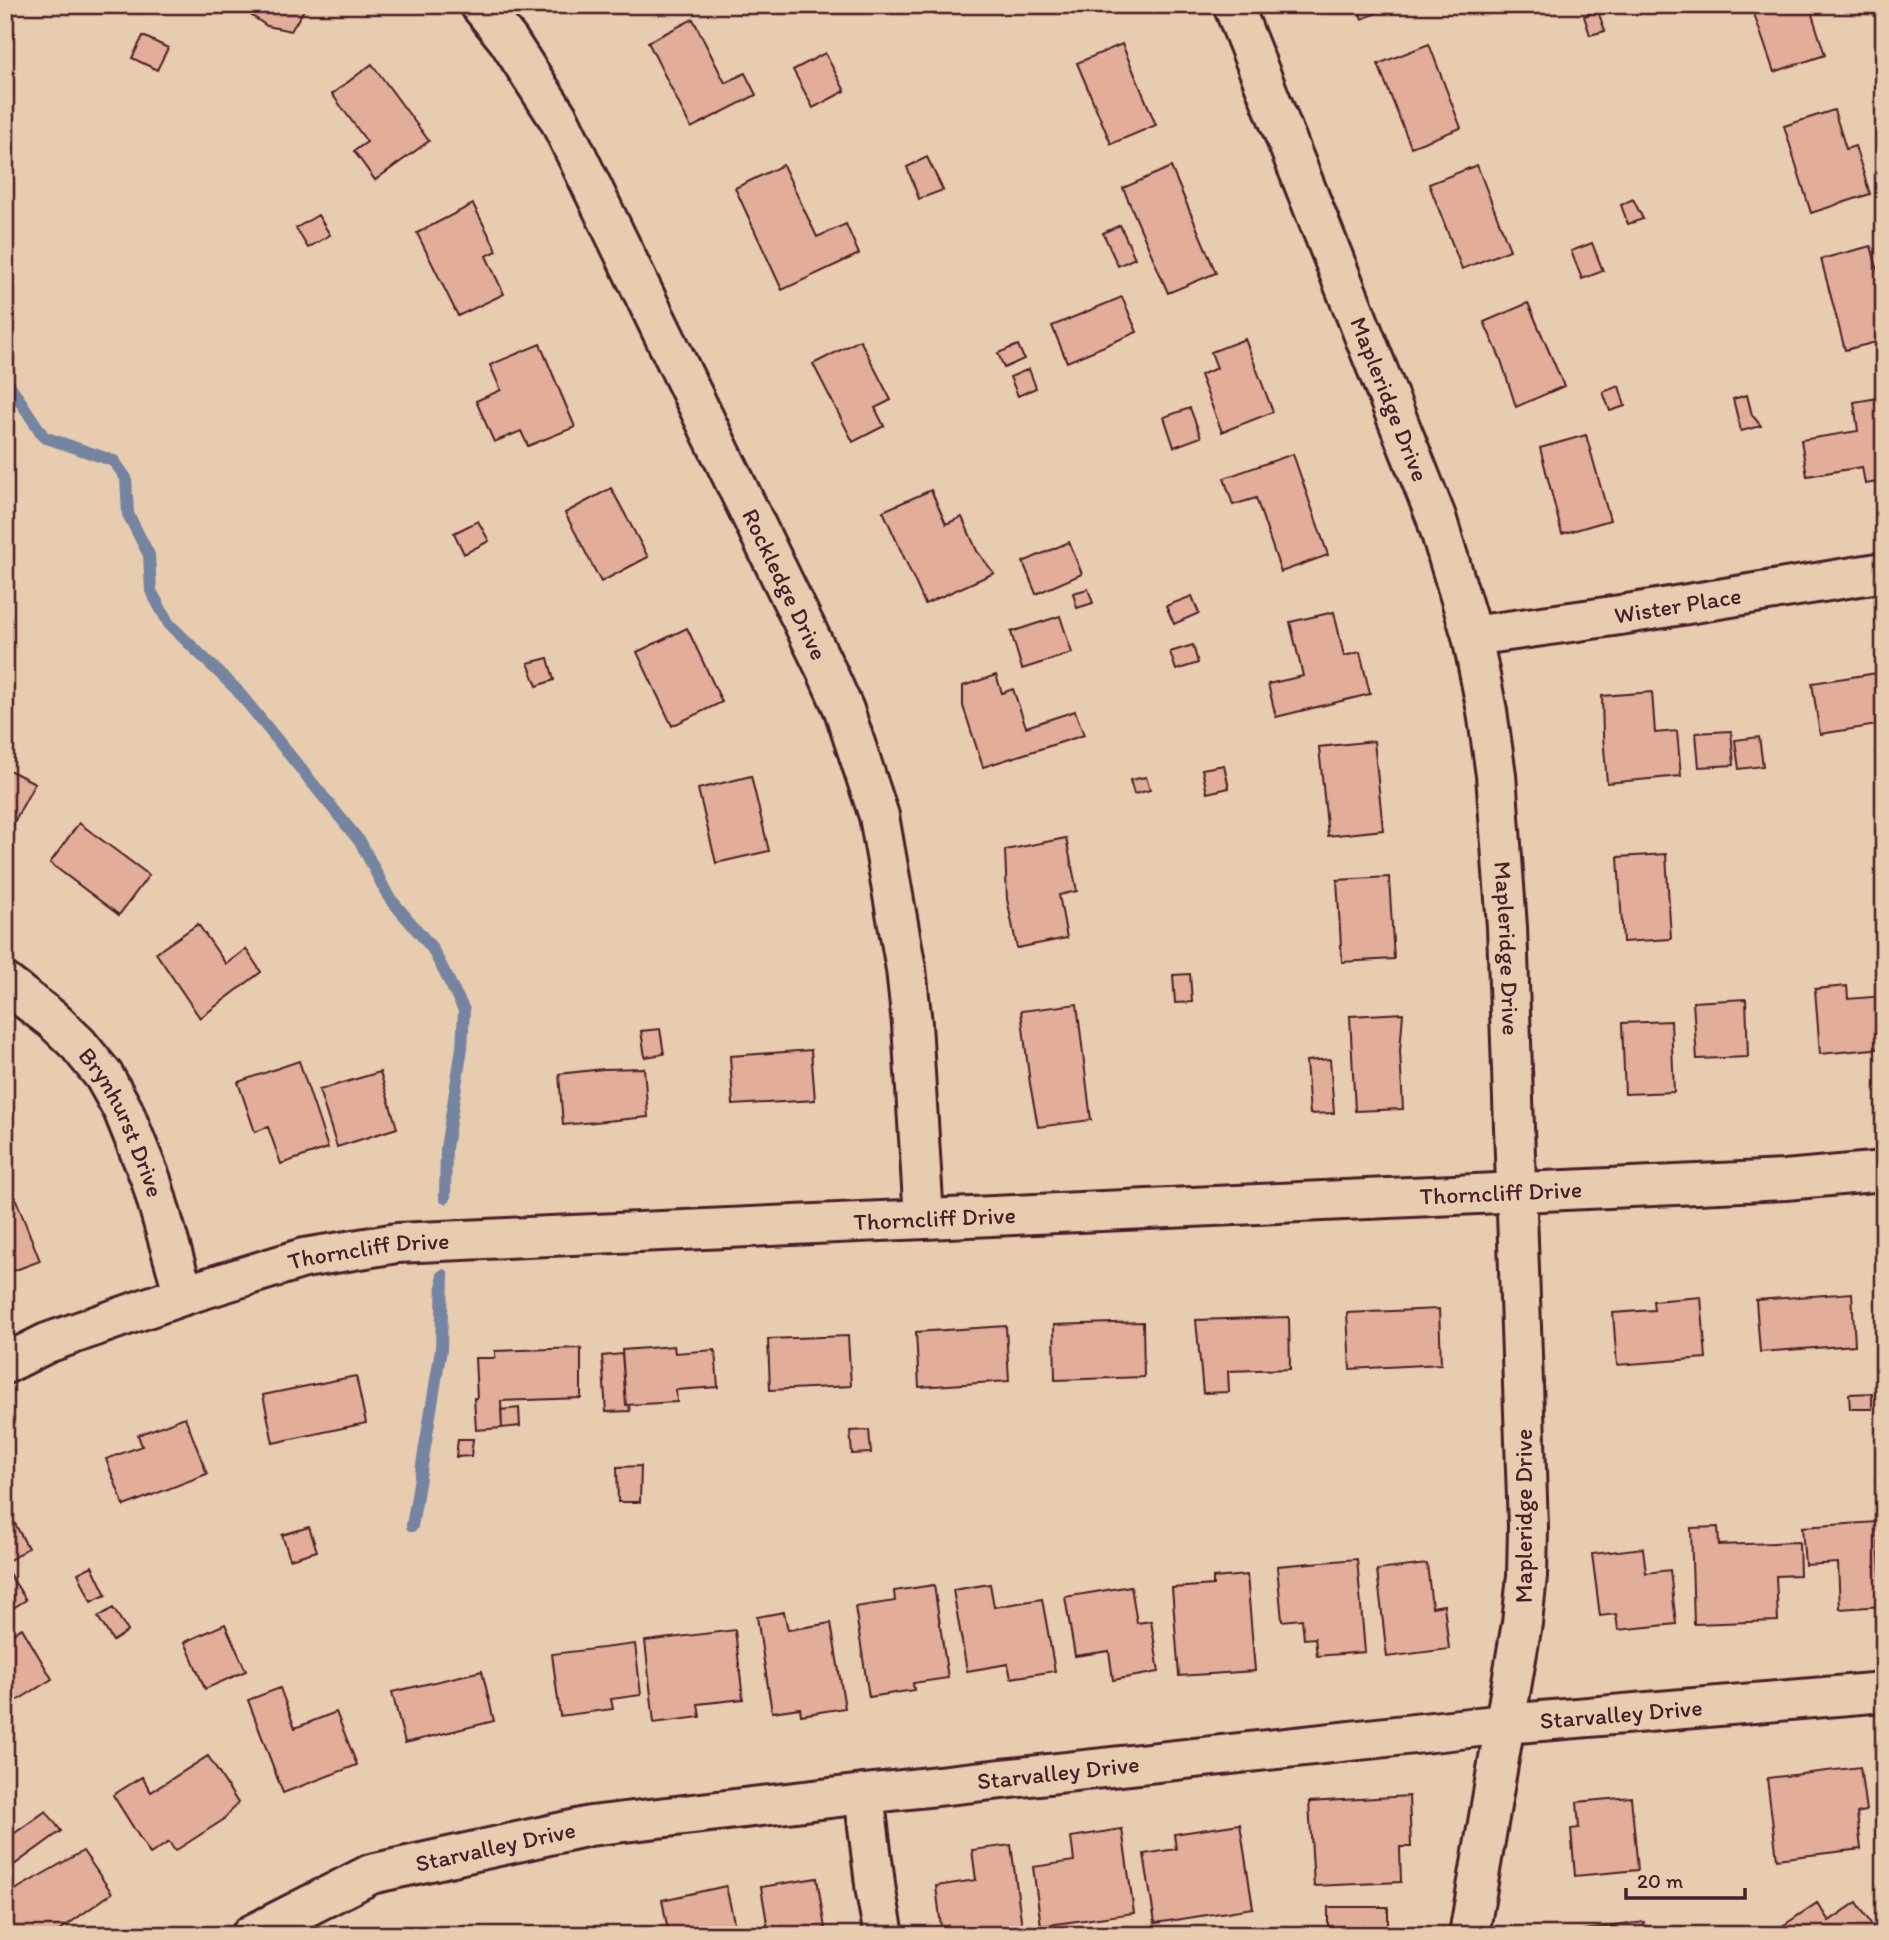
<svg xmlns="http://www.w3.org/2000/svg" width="1889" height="1940" font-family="Itim,sans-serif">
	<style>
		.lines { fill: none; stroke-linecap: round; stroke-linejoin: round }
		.stream { stroke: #7484a0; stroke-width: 12 }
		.building { fill: #e2ad99; stroke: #4a1f2b; stroke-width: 2 }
		.minor-casing { stroke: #4a1f2b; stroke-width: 44 }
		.minor { stroke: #e8ccaf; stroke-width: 38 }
		.labels { text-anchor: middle; stroke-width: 5; stroke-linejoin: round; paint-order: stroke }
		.street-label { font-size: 24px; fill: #4a1f2b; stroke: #e8ccaf }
	</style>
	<rect width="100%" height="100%" fill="#e8ccaf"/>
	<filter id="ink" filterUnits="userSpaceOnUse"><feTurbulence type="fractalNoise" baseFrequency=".0143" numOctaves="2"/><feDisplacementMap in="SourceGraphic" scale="14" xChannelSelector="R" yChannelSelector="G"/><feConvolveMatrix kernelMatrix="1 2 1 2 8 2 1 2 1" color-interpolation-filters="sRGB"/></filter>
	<g filter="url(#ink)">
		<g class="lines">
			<!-- stream -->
			<path class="stream" d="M5,378L44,437L114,461L126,478L128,514L149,555L151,591L169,624L236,689L361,843L388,896L432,948L464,1010L462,1048L446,1148L445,1198
				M412,1526L441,1349L443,1275"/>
		</g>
		<!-- building -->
		<path class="building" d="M236,5H307L291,31L267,26Z
			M1356,5H1396L1362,19Z
			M1751,5H1809L1825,55L1774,72Z
			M1598,11L1605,31L1590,35L1584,16Z
			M693,19L725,83L745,73L756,95L691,128L648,42Z
			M143,36L168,48L157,70L132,58Z
			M1122,44L1156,125L1111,144L1077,63Z
			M1429,44L1461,128L1411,147L1378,64Z
			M825,53L845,91L813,108L793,70Z
			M372,64L429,141L375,180L354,151L367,142L332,94Z
			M1834,110L1846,149L1855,146L1870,194L1811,213L1784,126Z
			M927,157L943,190L919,199L907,167Z
			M783,165L817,237L846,224L859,254L782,290L735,188Z
			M1477,165L1510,250L1462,269L1429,184Z
			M1171,167L1216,273L1168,293L1123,188Z
			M1633,199L1643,219L1628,224L1621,205Z
			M473,204L497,251L486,256L504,294L458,316L417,233Z
			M318,215L330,235L308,248L296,228Z
			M1120,225L1135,258L1118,266L1103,233Z
			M1592,243L1603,271L1582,279L1571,251Z
			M1871,246L1884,293V340L1845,350L1821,259Z
			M1122,297L1137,332L1067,362L1052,326Z
			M1528,303L1564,386L1516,407L1501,360L1484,322Z
			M1245,339L1273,412L1222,432L1200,375L1217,368L1211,352Z
			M860,340L891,400L875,408L884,426L853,442L813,364Z
			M540,344L575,427L528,446L521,431L494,442L476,401L501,390L490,365Z
			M1018,345L1024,359L1004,368L998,353Z
			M1029,369L1036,388L1018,396L1010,377Z
			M1619,386L1625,406L1610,411L1603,392Z
			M1747,395L1752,415L1761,426L1741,431L1733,399Z
			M1884,397V481L1865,484L1862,467L1807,476L1801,440L1858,431L1854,402Z
			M1190,408L1201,437L1174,447L1164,417Z
			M1586,435L1610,520L1562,534L1540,448Z
			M1293,454L1328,555L1281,572L1256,498L1233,505L1224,478Z
			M611,488L648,557L601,582L565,513Z
			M931,490L946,524L962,517L977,551L994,573L925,604L883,511Z
			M478,521L489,541L464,554L454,533Z
			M1069,542L1082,574L1036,594L1023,562Z
			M1088,589L1093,603L1077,608L1073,593Z
			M1192,596L1199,613L1174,624L1166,606Z
			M1334,612L1344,656L1360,652L1370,694L1276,717L1268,684L1303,676L1290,622Z
			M1060,616L1072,653L1022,669L1011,632Z
			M687,628L722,702L672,726L637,652Z
			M1193,645L1198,663L1176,670L1170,652Z
			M548,658L554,680L537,686L528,663Z
			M1884,672V724L1820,734L1812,683Z
			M996,675L1002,693L1013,689L1026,727L1075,711L1084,735L983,767L963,706V686Z
			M1652,692L1655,733L1677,731L1681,776L1607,783L1603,736L1602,696Z
			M1731,731L1734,765L1699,767L1696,733Z
			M1759,737L1763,766L1739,769L1735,740Z
			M1374,741L1383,830L1328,836L1319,747Z
			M1224,765L1229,788L1207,793L1202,769Z
			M5,768L35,783L5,839Z
			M751,776L769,851L716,863L698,789Z
			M1146,777L1150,790L1134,794L1130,780Z
			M79,823L149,875L119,915L50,863Z
			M1066,838L1077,891L1059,895L1067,938L1017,948L1007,899L1005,850Z
			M1666,854L1671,939L1623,942L1618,857Z
			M1389,877L1394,959L1342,962L1337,880Z
			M198,924L226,964L246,949L261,972L200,1018L156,953Z
			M1190,974L1192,1002L1175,1003L1173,975Z
			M1847,986L1848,999L1884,996V1048L1820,1054L1815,989Z
			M1746,999L1748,1057L1697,1059L1693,1002Z
			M1077,1004L1091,1120L1038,1127L1030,1084L1021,1011Z
			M1403,1013L1400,1051L1403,1109L1355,1111L1350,1016Z
			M1671,1021L1674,1092L1625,1094L1622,1023Z
			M660,1029L664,1054L645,1057L641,1031Z
			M811,1050L815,1100L733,1105L730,1056Z
			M1330,1059L1334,1113L1310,1114L1306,1061Z
			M299,1061L328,1148L281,1164L268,1127L255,1132L238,1082Z
			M644,1068L648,1117L563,1125L559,1074L603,1069Z
			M380,1072L397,1128L337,1147L319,1090Z
			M8,1179L40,1261L5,1274V1180Z
			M1852,1293L1855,1345L1760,1352L1756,1300Z
			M1701,1297L1706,1358L1617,1365L1613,1313L1654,1310L1653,1301Z
			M1439,1309L1441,1364L1350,1369L1347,1313Z
			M1289,1317L1290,1369L1228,1371L1229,1392L1203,1393L1196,1320Z
			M1143,1322L1144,1377L1055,1380L1054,1325Z
			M1006,1326L1009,1381L919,1387L916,1332Z
			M848,1336L851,1386L770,1390L768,1339Z
			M674,1346L675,1353L715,1350L718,1387L676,1390L677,1402L626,1405L622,1350Z
			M581,1348V1398L501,1401L502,1428L476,1430L474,1398H477L475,1358H495V1351Z
			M622,1354L626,1405H629L630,1411L606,1412L602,1356Z
			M356,1376L366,1423L273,1443L263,1395Z
			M1872,1393V1409H1850L1849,1394Z
			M519,1408L520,1426L502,1428L501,1410Z
			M185,1417L207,1474L124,1506L106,1459L142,1446L138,1435Z
			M869,1430L871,1453L852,1454L850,1431Z
			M458,1439H473L471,1456L456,1457Z
			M641,1466L640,1502H618L617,1467Z
			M5,1505L28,1548L5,1563Z
			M1877,1522L1882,1606L1840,1609L1838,1563L1805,1565L1802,1527Z
			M309,1527L317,1551L290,1559L282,1535Z
			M1718,1527L1719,1545L1799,1542L1800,1575L1776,1576L1778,1621L1694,1624L1691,1528Z
			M1643,1548L1646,1573L1670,1570L1676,1624L1618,1630L1616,1614L1600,1616L1592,1554Z
			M1357,1559L1365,1652L1317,1656L1315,1638L1304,1639L1302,1619L1282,1621L1277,1566Z
			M1427,1564L1432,1607L1444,1605L1449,1649L1387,1657L1377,1570Z
			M92,1566L106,1595L91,1602L78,1573Z
			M5,1567L26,1600L5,1613Z
			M1247,1575L1255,1671L1179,1676L1172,1588L1213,1585V1578Z
			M990,1584L994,1607L1042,1599L1055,1671L1011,1678L1008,1664L967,1671L953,1590Z
			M934,1585L948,1678L913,1683L914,1690L869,1697L855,1607L895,1601L894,1591Z
			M1131,1586L1137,1623L1151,1621L1159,1672L1113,1680L1109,1651L1075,1656L1065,1597Z
			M113,1608L128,1631L113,1641L98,1617Z
			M784,1612L788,1630L831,1623L845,1708L801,1715L800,1708L772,1712L757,1617Z
			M225,1624L246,1671L205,1689L185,1642Z
			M22,1628L52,1679L5,1708V1638Z
			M735,1630L743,1699L698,1704L700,1717L654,1723L645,1641Z
			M635,1644L641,1695L611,1699L613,1709L560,1716L552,1654Z
			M482,1671L494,1721L405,1743L392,1692Z
			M280,1688L295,1728L336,1712L357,1765L283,1793L248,1700Z
			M208,1756L238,1803L223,1820L175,1851L169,1842L150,1854L113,1795L142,1777L151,1792Z
			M1860,1767L1866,1811L1857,1813L1861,1849L1777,1859L1767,1778Z
			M1409,1796L1411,1847H1400L1401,1882L1314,1886L1309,1802Z
			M1631,1797L1638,1870L1575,1876L1571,1829L1579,1828L1577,1802Z
			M46,1811L61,1831L14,1865L5,1852V1840Z
			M1240,1824L1253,1908L1155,1923L1144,1854L1176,1849L1174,1834Z
			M1122,1829L1134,1913L1041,1926L1033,1867L1074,1861L1071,1837Z
			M1011,1845L1023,1934L942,1935L936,1886L976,1880L972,1850Z
			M83,1851L112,1893L53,1935H17L5,1919V1897L20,1887Z
			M817,1878L826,1935H769L761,1887Z
			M726,1886L737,1935H669L662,1900Z
			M1857,1902L1878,1935H1786L1781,1927L1817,1903L1829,1921Z
			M1328,1907H1388V1935H1328Z
			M1644,1922L1646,1935H1584L1583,1930Z"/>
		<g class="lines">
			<defs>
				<g id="minor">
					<path id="s1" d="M480,5L508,40L559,119L827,672L844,710L879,816L906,969L912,1024L924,1219"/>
					<path id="s2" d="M1233,5L1436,517L1472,636L1487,711L1496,775L1507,927L1528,1527L1527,1576L1522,1623L1469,1935"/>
					<path id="s3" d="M1472,636L1620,615L1884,572"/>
					<path id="s4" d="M5,983L53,1020L78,1044L104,1076L123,1110L151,1180L184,1295"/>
					<path id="s5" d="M5,1364L47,1343L184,1295L304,1258L397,1243L1785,1180L1884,1171"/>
					<path d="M864,1794L876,1892L884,1935"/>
					<path id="s6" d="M251,1935L371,1874L590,1826L864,1794L1505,1724L1884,1692"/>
				</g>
			</defs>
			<!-- minor casing -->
			<use href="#minor" class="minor-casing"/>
			<!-- minor -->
			<use href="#minor" class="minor"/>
		</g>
	</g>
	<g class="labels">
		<!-- street labels -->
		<g class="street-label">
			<text dy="8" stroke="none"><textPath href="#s2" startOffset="424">Mapleridge Drive</textPath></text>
			<text dy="8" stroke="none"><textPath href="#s1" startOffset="656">Rockledge Drive</textPath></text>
			<text dy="8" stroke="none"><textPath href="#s3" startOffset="208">Wister Place</textPath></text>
			<text dy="8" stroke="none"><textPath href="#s2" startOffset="990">Mapleridge Drive</textPath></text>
			<text dy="8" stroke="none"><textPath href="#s4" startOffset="186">Brynhurst Drive</textPath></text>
			<text dy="8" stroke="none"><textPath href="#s5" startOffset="1517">Thorncliff Drive</textPath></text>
			<text dy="8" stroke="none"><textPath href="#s5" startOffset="950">Thorncliff Drive</textPath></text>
			<text dy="8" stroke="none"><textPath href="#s5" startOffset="383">Thorncliff Drive</textPath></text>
			<text transform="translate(1524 1516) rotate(-90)" y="8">Mapleridge Drive</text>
			<text dy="8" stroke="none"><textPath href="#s6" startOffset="1396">Starvalley Drive</textPath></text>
			<text dy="8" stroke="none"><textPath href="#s6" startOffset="830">Starvalley Drive</textPath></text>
			<text dy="8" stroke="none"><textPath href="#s6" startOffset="262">Starvalley Drive</textPath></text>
		</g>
	</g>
	<!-- margin -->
	<rect width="1889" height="1940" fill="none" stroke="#e8ccaf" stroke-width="28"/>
	<rect x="14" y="14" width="1861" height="1912" fill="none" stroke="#4a1f2b" stroke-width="2.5" filter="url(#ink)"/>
	<!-- scale -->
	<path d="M1626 1888v10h119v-10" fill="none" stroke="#4a1f2b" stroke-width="3.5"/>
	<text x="1637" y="1888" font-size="21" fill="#4a1f2b" stroke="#e8ccaf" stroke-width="5" paint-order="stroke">20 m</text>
</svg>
